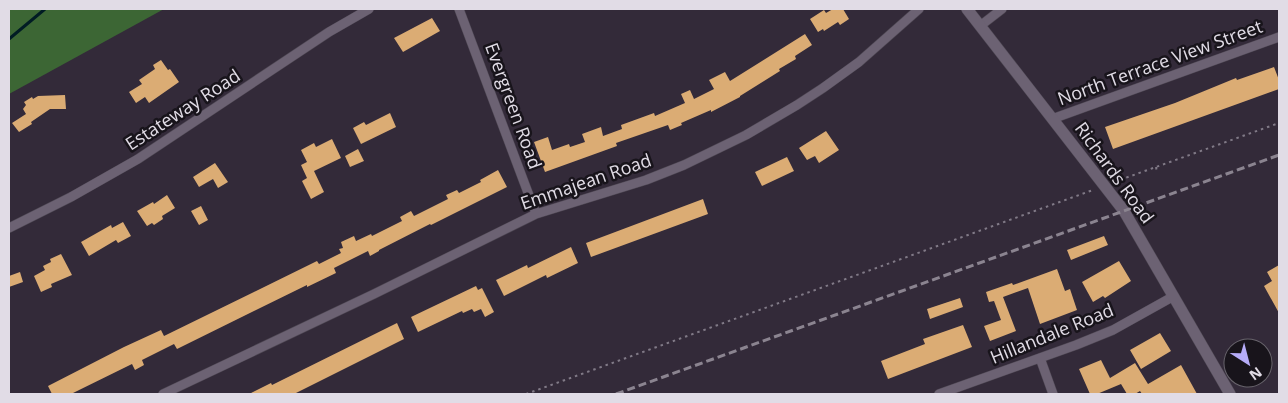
<svg xmlns="http://www.w3.org/2000/svg" width="1288" height="403" font-family="'Open Sans',sans-serif">
	<style>
		.forest { fill: #3c6634 }
		.lines { fill: none; stroke-linecap: round; stroke-linejoin: round }
		.stream { stroke: #011c24; stroke-width: 3 }
		.building { fill: #dbac74 }
		.minor-casing { stroke: #4e4753; stroke-width: 10 }
		.tertiary-casing { stroke: #4e4753; stroke-width: 12 }
		.path { stroke: #817a87; stroke-width: 2; stroke-dasharray: 2.5 4; stroke-linecap: butt }
		.minor { stroke: #6c6273; stroke-width: 9 }
		.tertiary { stroke: #6c6273; stroke-width: 11 }
		.rail { stroke: #8b8490; stroke-width: 3; stroke-dasharray: 8 4; stroke-linecap: butt }
		.labels { text-anchor: middle; stroke-width: 5; stroke-linejoin: round; paint-order: stroke }
		.street-label { font-size: 18px; fill: #e1dce6; stroke: #18141b }
	</style>
	<rect width="100%" height="100%" fill="#332a39"/>
	<!-- forest -->
	<path class="forest" d="M9,9H164L9,94Z"/>
	<g class="lines">
		<!-- stream -->
		<path class="stream" d="M9,39L45,9"/>
	</g>
	<!-- building -->
	<path class="building" d="M833,9H843L849,19L840,25L838,22L824,31L823,29L818,32L810,19L824,10L826,13Z
		M432,18L440,31L403,52L394,38Z
		M805,34L812,45L795,56L796,59L779,69L780,71L740,96V97L711,112V110L681,123L682,125L670,130L668,125L616,143L617,146L545,172L534,142L548,137L552,150L569,144L570,147L585,142L582,134L601,127L603,136L622,129L621,125L654,113L655,116L685,103L681,94L690,90L694,99L714,89L709,80L725,72L730,81Z
		M161,60L168,70L170,69L179,82L149,103L145,97L136,103L129,92L142,84L139,80L155,69L153,65Z
		M1274,67L1279,80V89L1113,149L1105,127L1175,103L1236,78L1237,80Z
		M65,95L66,109H50L31,122L32,124L19,132L12,123L26,114L23,109L26,105L24,102L32,97L33,99L38,96Z
		M390,113L396,127L361,144L353,128L364,122L366,125Z
		M826,131L839,150L819,163L815,156L807,160L799,148Z
		M332,139L341,158L314,171L324,192L311,199L302,181L307,178L301,165L307,162L301,150L314,143L316,147Z
		M358,149L364,161L350,167L345,156Z
		M787,157L794,171L762,186L755,172Z
		M215,163L228,182L218,188L213,179L199,187L193,177Z
		M498,170L507,187L431,225L430,224L379,250V251L370,256L368,251L334,268L336,273L307,287V285L177,349L174,344L142,360L144,365L135,370L132,364L71,394H52L48,386L124,347L161,330L164,336L317,261L319,264L341,253L339,249L343,248L341,242L354,236L356,241L371,234L372,236L402,221L400,217L411,211L414,216L448,199L446,195L457,190L459,193L481,182L480,180Z
		M167,195L175,208L162,216L163,219L154,225L152,223L147,226L137,211L153,202L154,204Z
		M703,199L708,214L591,257L586,243Z
		M201,206L208,220L199,225L191,211Z
		M123,222L131,236L118,243L116,240L89,256L81,242L111,225L112,228Z
		M1104,236L1108,245L1071,260L1067,250Z
		M571,247L578,263L547,278L546,275L504,296L496,280L527,265L528,268Z
		M61,254L72,275L51,284L52,287L41,292L34,276L45,270L43,266L51,262L50,259Z
		M1119,261L1131,281L1105,298L1103,296L1093,302L1082,282Z
		M1279,265V313L1264,286L1272,281L1267,272Z
		M1057,269L1065,291L1070,289L1077,310L1040,324L1028,288L1003,297L1016,331L990,341L984,326L1001,320L994,301L989,302L986,292L1012,283L1013,285Z
		M20,272L23,282L9,287V276Z
		M476,286L478,290L482,288L494,312L485,317L481,309L474,312L472,309L463,313L462,311L418,332L411,317Z
		M960,298L963,307L930,319L927,309Z
		M397,323L404,339L294,394H249L271,383L272,385Z
		M963,325L972,347L888,379L881,361L925,344L923,339Z
		M1160,333L1171,351L1141,369L1130,350Z
		M1101,360L1110,378L1135,363L1148,384L1181,365L1197,394H1142L1140,391L1135,394H1127L1121,384L1097,394H1090L1079,369Z"/>
	<g class="lines">
		<defs>
			<path id="minor" d="M459,9L536,214
				M980,26L1002,9
				M1052,119L1279,37
				M9,228L71,197L138,159L329,32L369,9
				M1040,358L1053,394
				M163,394L374,294L536,214L646,180L684,165L746,135L797,105L823,88L859,62L919,9
				M939,394L1076,345L1113,330L1174,296"/>
			<path id="tertiary" d="M967,9L1124,211L1230,394"/>
		</defs>
		<!-- minor casing -->
		<use href="#minor" class="minor-casing"/>
		<!-- tertiary casing -->
		<use href="#tertiary" class="tertiary-casing"/>
		<!-- path -->
		<path class="path" d="M1156,167L1157,172
			M1114,182L1279,123
			M526,394L1093,190"/>
		<!-- minor -->
		<use href="#minor" class="minor"/>
		<!-- tertiary -->
		<use href="#tertiary" class="tertiary"/>
		<!-- rail -->
		<path class="rail" d="M616,394L1279,155"/>
	</g>
	<g class="labels">
		<!-- street labels -->
		<g class="street-label">
			<text transform="translate(1160 63) rotate(-20)" y="6">North Terrace View Street</text>
			<text transform="translate(513 106) rotate(70)" y="6">Evergreen Road</text>
			<text transform="translate(183 110) rotate(-33)" y="6">Estateway Road</text>
			<text transform="translate(1114 173) rotate(54)" y="6">Richards Road</text>
			<text transform="translate(586 182) rotate(-19)" y="6">Emmajean Road</text>
			<text transform="translate(1052 334) rotate(-22)" y="6">Hillandale Road</text>
		</g>
	</g>
	<!-- border -->
	<rect width="1288" height="403" fill="none" stroke="#e1dce6" stroke-width="20"/>
	<!-- north arrow -->
	<g transform="translate(1248 363) rotate(144)"><circle r="24" fill="#18141b" stroke="#68646c"/>
	<path d="M0-4L9 19L0 12L-9 19Z" fill="#b6acf8"/>
	<text y="-8" font-size="14" font-weight="bold" text-anchor="middle" fill="#e1dce6">N</text>
	</g>
</svg>
